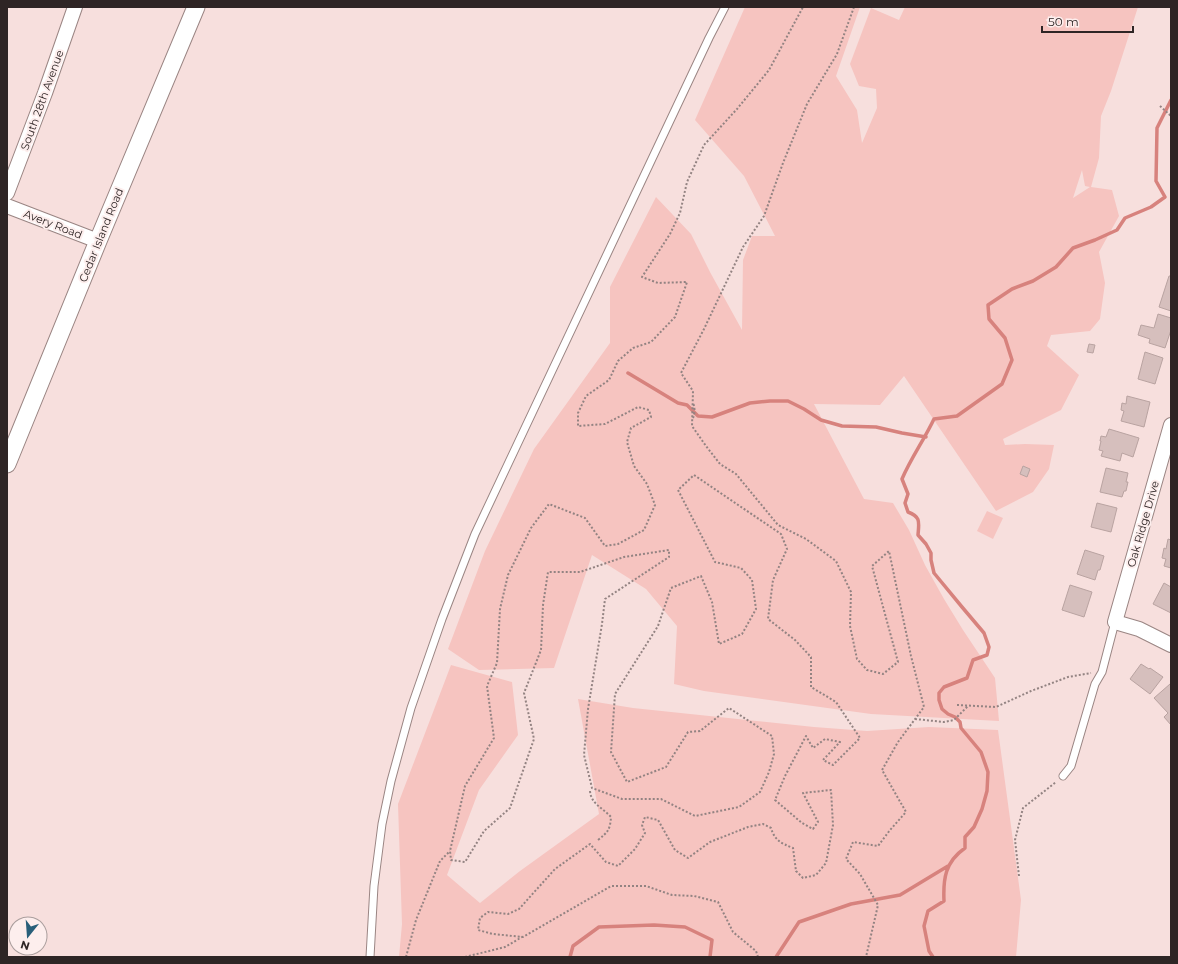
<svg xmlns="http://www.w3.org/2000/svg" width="1178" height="964" font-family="Montserrat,sans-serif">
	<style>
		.green { fill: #f6c4c0; fill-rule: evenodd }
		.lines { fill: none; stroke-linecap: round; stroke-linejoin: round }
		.stream { stroke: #d7827d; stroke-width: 3.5 }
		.building { fill: #d6bfbd; stroke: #b9a3a1 }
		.service-casing { stroke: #9a8583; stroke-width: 9 }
		.minor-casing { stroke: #9a8583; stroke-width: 16 }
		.tertiary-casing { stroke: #9a8583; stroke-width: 19 }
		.path { stroke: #938382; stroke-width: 2; stroke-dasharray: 2 2; stroke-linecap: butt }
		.service { stroke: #fff; stroke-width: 7 }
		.minor { stroke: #fff; stroke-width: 14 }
		.tertiary { stroke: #fff; stroke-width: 17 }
		.labels { text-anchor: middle; stroke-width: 4; stroke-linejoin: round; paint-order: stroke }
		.street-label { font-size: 11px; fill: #2e2525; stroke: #fdeeed }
	</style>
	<rect width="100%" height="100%" fill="#f7dfdd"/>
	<!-- green -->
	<path class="green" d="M745,7H860L836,76L857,110L862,143L877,108L876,89L859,86L850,64L871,8L899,20L905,7H1138L1111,91L1101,116L1099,158L1091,187L1112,190L1119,216L1099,252L1105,283L1100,319L1090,331L1051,335L1047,346L1079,375L1061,410L1003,439L1005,445L1025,444L1054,445L1049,469L1033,492L996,511L904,376L880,405L814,404L864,499L893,503L909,530L925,565L944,599L963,630L995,678L999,721L871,714L704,691L674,684L677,626L646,589L592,555L554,668L479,670L448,649L485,551L534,449L610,343V287L656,197L691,234L710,272L742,330L743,260L752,236H775L744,176L695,120ZM1082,170L1085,186L1090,187L1073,198Z
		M987,511L1003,518L993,539L977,531Z
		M451,665L512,682L518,735L479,790L447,875L480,903L520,871L599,814L578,699L633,708L814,727L867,731L929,727L998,730L1021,900L1016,957H399L402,924L398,804Z"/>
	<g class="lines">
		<!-- stream -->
		<path class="stream" d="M628,373L678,403L687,405L698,416L712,417L750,403L770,401H788L804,409L821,420L842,426L876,427L902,433L926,437
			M570,957L573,946L599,927L654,925L685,927L712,940L710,957
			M776,957L799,922L851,904L900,895L948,866
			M933,957L929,951L924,926L928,911L944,901C943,879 945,862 965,848V837L974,827L982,809L987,791L988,772L981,752L961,728L960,722L955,717L948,714L942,709L939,700V693L944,687L967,678L973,660L987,655L989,647L984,633L962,607L934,573L931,560V553L926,544L918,535C919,522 921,517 908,512L905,503L908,494L902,479C911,458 924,440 934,419L957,416L1002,384L1012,360L1005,338L989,319L988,305L1012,289L1033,281L1056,267L1073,248L1095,240L1117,230L1125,218L1151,207L1165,197L1156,181L1157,128L1171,100"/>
	</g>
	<!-- building -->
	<path class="building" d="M1169,276H1171V311L1159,307Z
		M1158,314L1171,318V330L1165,348L1149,343L1150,339L1138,335L1141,325L1154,328Z
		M1089,344L1095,345L1093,353L1087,352Z
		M1145,352L1163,358L1155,384L1138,379Z
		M1127,396L1150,402L1144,427L1121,421L1124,411L1121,410L1122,403L1126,404Z
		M1109,429L1139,438L1133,457L1122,453L1120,461L1101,456L1103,451L1099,450L1101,441H1100L1101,436L1106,437Z
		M1023,466L1030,469L1027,477L1020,474Z
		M1106,468L1128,473L1126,482H1128L1126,491H1124L1122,497L1100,492Z
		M1097,503L1117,508L1111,532L1091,527Z
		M1168,539L1171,540V568L1164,566L1166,559L1162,558L1164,548L1166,549Z
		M1085,550L1104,556L1100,570H1098L1095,580L1077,574Z
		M1164,583L1171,587V613L1153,604Z
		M1070,585L1092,592L1084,617L1062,610Z
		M1141,664L1149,669L1150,668L1163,677L1150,694L1130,679Z
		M1170,684H1171V725L1164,717L1168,713L1154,698Z"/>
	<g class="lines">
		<defs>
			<path id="service" d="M1063,776L1071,766L1095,684L1102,672L1115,622
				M370,957L374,886L382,824L391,781L411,708L442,619L475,534L709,38L725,7"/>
			<path id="minor" d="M7,193L45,93L75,7
				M7,206L98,241
				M1171,425L1115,622L1139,629L1171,645"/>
			<path id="tertiary" d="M7,464L98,241L196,7"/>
		</defs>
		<!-- service casing -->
		<use href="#service" class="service-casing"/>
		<!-- minor casing -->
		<use href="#minor" class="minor-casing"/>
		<!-- tertiary casing -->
		<use href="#tertiary" class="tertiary-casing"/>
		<!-- path -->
		<path class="path" d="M854,7L837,54L807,104L783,163L764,216L743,247L704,329L681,373L693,391L692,426L706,446L720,464L736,474L778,525L806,539L836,561L851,592L850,626L857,659L867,670L883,674L898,662L872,566L889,551L911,656L924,707L898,742L882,770L906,812L890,830L878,846L853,842L846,859L860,874L878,905L866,957
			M1160,106L1171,116
			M693,418C695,414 695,407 693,403
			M957,705L996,707L1031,691L1068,677L1091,673
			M915,719L944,722L954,720L968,706
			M590,791C591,804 603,808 611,817C610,830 608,832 598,840
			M1019,876L1015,840L1023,808L1056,782
			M406,957L416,920L440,861L450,851
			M465,957L505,947L522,937
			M758,957L756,951L733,932L718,902L694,896L672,895L646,886H611L523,937L493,934L478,930L480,918L488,912L508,914L519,909L555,869L590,844L606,862L618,866L635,849L645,833L642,825L645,817L658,820L675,850L688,858L710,842L748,827L763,824L771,828C775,841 781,843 793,848L796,871L803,878L816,875L826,863L833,825L831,790L803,793L818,822L813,829L802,823L775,800L785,776L806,736L813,748L825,739L840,742L823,760L833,765L860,738L836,702L811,687V657L795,640L768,619L773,580L787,549L781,534L694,475L678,490L715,562L741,568L752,580L756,609L742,634L719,644L712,602L701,576L671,588L658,626L615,694L611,752L627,782L666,767L688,732L700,731L729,708L772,736L774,754L769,772L760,792L739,807L695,816L661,799H622L592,788L584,755L588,709L602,624L605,599L669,557V550L624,557L580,572H548L543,605L541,650L524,693L534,739L510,808L484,831L465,862L451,860L450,851L465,786L494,738L487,686L497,663L500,609L508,575L531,528L549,504L585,518L605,546L618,544L644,530L655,505L647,484L634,466L627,442L631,428L651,417L649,410L638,407L605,424L578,426V413L586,396L609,380L618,361L633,348L651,342L675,317L687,282L658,283L642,277L670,234L680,213L687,182L704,145L737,109L769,70L803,7"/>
		<!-- service -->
		<use href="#service" class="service"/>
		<!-- minor -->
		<use href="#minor" class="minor"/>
		<!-- tertiary -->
		<use href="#tertiary" class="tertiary"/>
	</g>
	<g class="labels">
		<!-- street labels -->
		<g class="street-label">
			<text transform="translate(42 100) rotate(-70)" y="4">South 28th Avenue</text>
			<text transform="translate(53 224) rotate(21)" y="4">Avery Road</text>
			<text transform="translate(101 235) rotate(-68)" y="4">Cedar Island Road</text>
			<text transform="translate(1143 524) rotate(-74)" y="4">Oak Ridge Drive</text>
		</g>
	</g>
	<!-- border -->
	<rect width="1178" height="964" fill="none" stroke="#2e2525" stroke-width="16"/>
	<!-- north arrow -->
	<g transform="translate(28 936) rotate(197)"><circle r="19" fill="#fdeeed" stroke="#aa9e9d"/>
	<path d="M0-3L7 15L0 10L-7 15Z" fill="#295f7a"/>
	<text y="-6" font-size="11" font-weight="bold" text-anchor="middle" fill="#2e2525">N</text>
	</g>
	<!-- scale -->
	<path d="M1042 26v6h91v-6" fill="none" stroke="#2e2525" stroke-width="2"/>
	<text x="1048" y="26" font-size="12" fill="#2e2525" stroke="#fdeeed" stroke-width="3" paint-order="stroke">50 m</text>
</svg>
